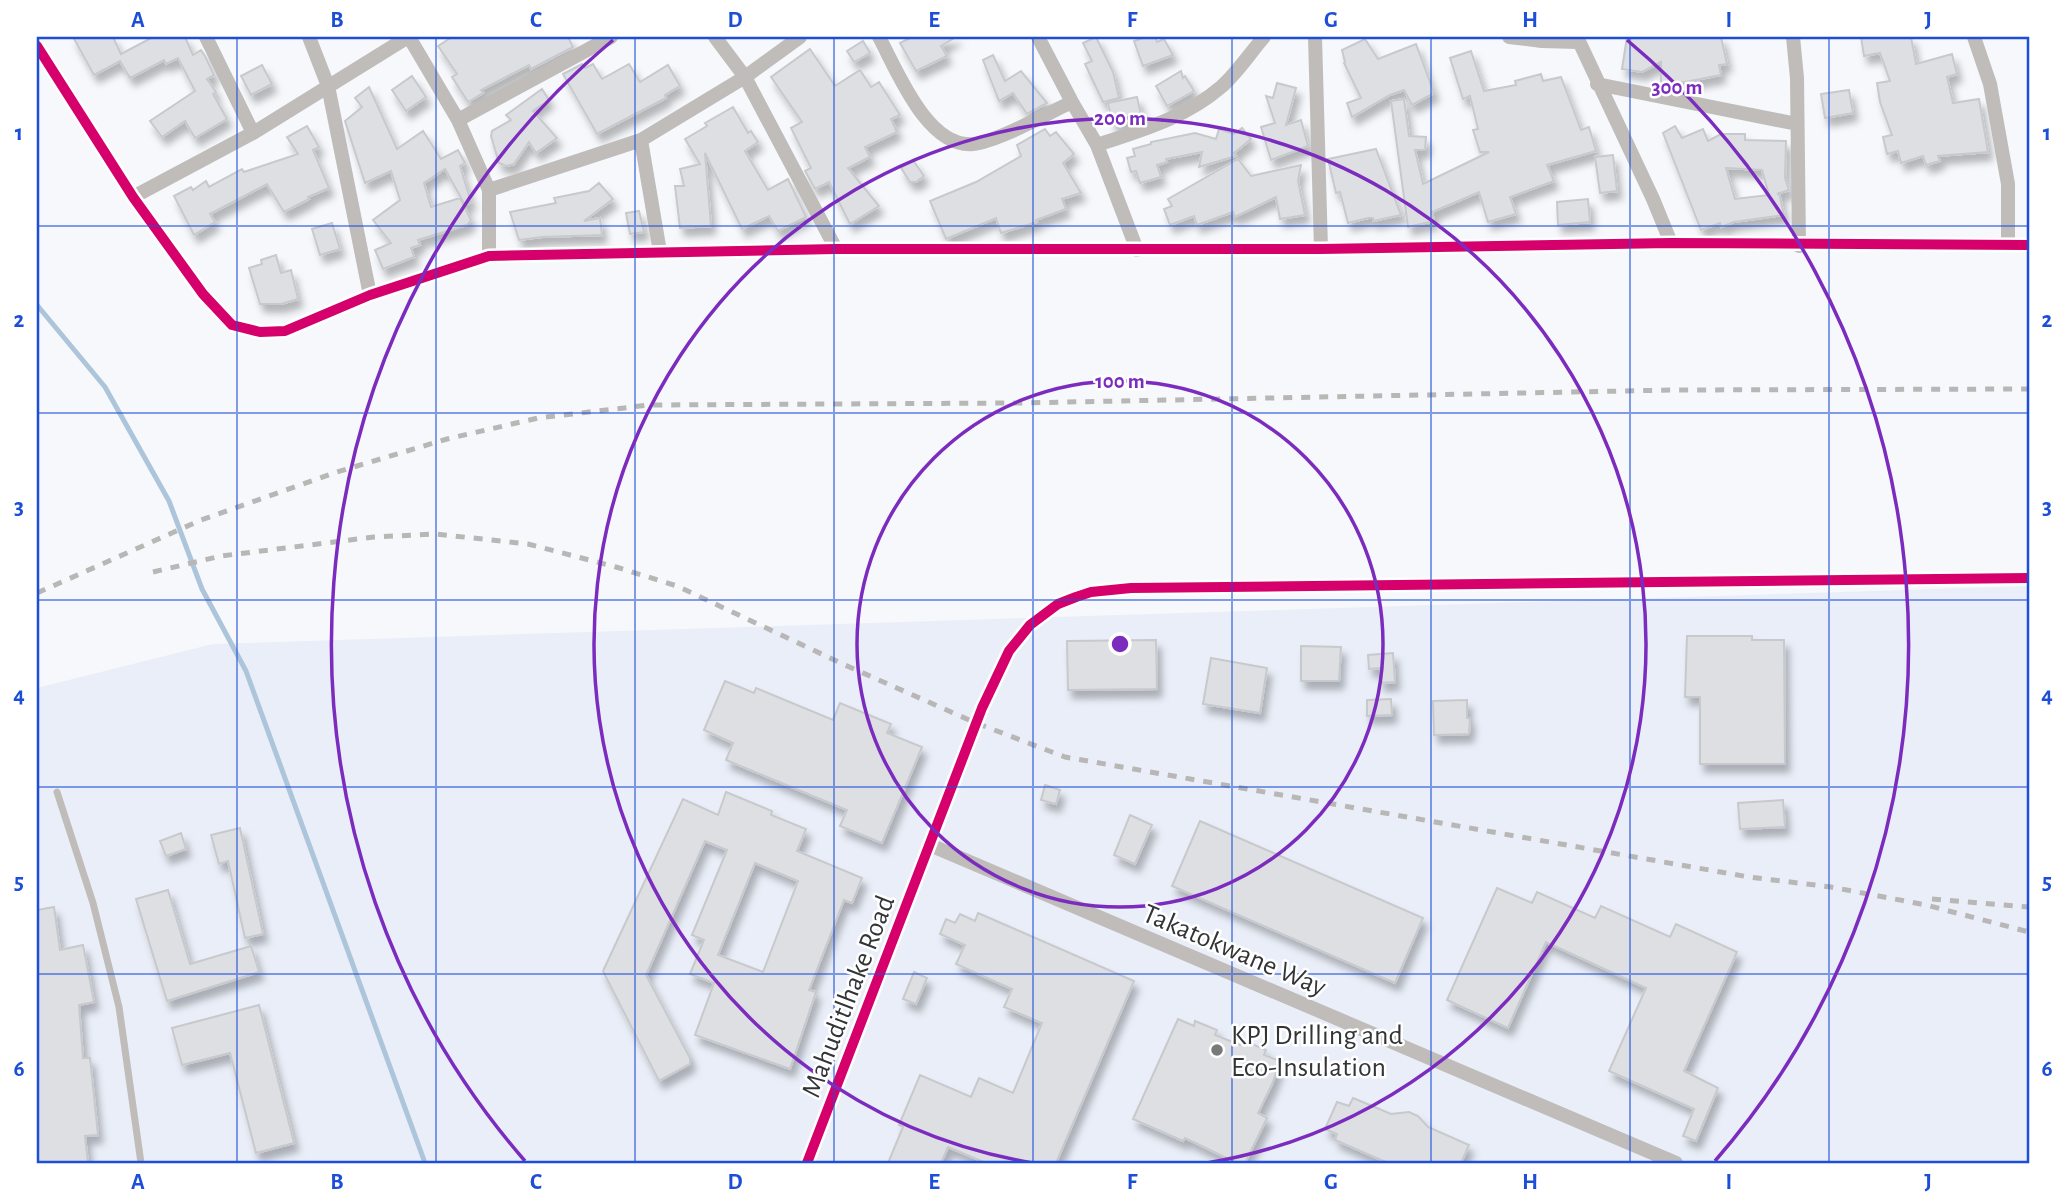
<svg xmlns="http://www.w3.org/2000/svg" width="2066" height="1200" font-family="'Alegreya Sans',sans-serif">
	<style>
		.built { fill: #e9eef8 }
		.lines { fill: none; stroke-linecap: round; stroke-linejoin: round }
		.stream { stroke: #adc5da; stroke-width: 5 }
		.building { fill: #dedfe2; stroke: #c8c9cc; stroke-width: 2; fill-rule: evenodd; filter: url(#shadow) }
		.service { stroke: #bfbcba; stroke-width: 7 }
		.minor { stroke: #bfbcba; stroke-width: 14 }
		.rail { stroke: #b8b7b6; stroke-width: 5; stroke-dasharray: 9 9; stroke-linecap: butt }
		.cycleway-casing { stroke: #fff; stroke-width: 15 }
		.cycleway { stroke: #d6006c; stroke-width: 10 }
		.grid { fill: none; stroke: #1d4ed8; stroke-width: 2; stroke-opacity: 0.55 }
		.ring { fill: none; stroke: #7b2cbf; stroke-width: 3.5 }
		.poi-dot { fill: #77797b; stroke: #fff; stroke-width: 2.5 }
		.labels { text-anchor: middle; stroke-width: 5; stroke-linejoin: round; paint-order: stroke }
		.street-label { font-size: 28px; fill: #323436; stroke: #fff }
		.poi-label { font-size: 28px; fill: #323436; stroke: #fff; text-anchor: start }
		.centre { fill: #7b2cbf; stroke: #fff; stroke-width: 3.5 }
		.ring-label { font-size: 21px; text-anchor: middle; font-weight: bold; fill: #7b2cbf; stroke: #fff; stroke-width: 5; stroke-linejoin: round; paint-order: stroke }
		.neatline { fill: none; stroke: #1d4ed8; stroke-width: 2.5 }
		.grid-label { font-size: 23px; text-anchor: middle; font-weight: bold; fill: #1d4ed8 }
	</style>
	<defs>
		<filter id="shadow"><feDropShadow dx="4.5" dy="8" stdDeviation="3.5" flood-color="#0004"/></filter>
	</defs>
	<rect width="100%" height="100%" fill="#f6f8fb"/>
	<!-- built -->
	<path class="built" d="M2029,586V1163H37V688L213,644Z"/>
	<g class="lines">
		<!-- stream -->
		<path class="stream" d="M37,305L105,387L169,501L202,589L246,671L425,1163"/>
	</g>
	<!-- building -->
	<path class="building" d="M73,37H113L121,54L153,37H185L193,55L201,50L205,56L214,75L207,79L216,92L213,94L227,119L195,138L185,121L162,137L150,121L195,91L178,58L166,64L164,60L130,78L120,61L94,75Z
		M452,37H568L573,47L531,69L529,65L481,90L483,93L468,102L452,77L457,74L438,46Z
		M912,37H956L941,46L947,56L916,71L900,43Z
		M1096,37L1113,72L1119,98L1103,102L1085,64L1092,61L1083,43Z
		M1146,37H1155L1157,42L1164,39L1173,55L1143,66L1134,41Z
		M1627,37H1721L1727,64L1719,65L1721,75L1685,82H1661V62L1642,72L1622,69Z
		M1861,37H1911L1916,64L1952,54L1957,74L1947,77L1953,103L1979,99L1988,152L1938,156L1940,161L1926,165L1923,156L1901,163L1898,151L1887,154L1883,137L1892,135L1880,102L1877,83L1890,81L1880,53L1864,56Z
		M1365,39L1378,59L1416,44L1434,93L1412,105L1404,90L1390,95L1352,117L1347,103L1361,98L1344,63L1345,62L1342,50Z
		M863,41L870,53L854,62L847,51Z
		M810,49L835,86L860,70L871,87L879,82L900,115L891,119L897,132L865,147L870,157L848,168L879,206L850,224L829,182L815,189L805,171L811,168L791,128L802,122L771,77Z
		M1471,51L1484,91L1516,85L1515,81L1541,74L1543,81L1561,77L1581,130L1589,127L1596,151L1547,165L1554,181L1510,197L1516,214L1488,222L1479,192L1432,212L1434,221L1408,227L1391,101L1404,99L1409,136L1426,137L1425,150H1415L1423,184L1489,152H1480L1473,130L1478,129L1470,96L1463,99L1450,58Z
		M993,55L1005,81L1021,71L1047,103L1027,114L1013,93L999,101L983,60Z
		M582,64L585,68L593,64L602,79L629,64L640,82L668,65L680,86L665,95L666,98L597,134L563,74Z
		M262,65L272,84L251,95L241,76Z
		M1181,71L1183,78L1185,76L1194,91L1167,106L1156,86Z
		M412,76L426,97L406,111L392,90Z
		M1277,83L1296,88L1286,125L1301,120L1308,146L1271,160L1261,127L1275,123L1266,96L1273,98Z
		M369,87L397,149L423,131L441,159L458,150L465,163L460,166L471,202L465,205L445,169L424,183L431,207L460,198L471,220L467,225L418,240L420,245L411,248L414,257L383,269L375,250L391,243L373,220L400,200L391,171L365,183L345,121L362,107L355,98Z
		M542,89L549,100L533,111L557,138L536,153L529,142L514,164L506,166L499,163L491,136L492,131L511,120L506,115Z
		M1849,90L1853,113L1825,118L1821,94Z
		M1137,97L1142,119L1113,125L1108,103Z
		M733,107L748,133L751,131L758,142L745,151L768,190L788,179L806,217L778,231L769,216L742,229L705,153L711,226L680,228L675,186H684L680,169L700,164L685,139L707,126L705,123Z
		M307,126L319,147L313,150L329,188L308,197L309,199L284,212L267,184L210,214L215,222L194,235L174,196L191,187L193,190L206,181L209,187L242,169L244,172L298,154L287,137Z
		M1675,126L1682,138L1703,129L1708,141L1721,134H1745V140L1786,141L1785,178L1789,190L1777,194L1779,193L1784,215L1734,222L1721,227L1720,223L1701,230L1663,133ZM1726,168L1762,170L1769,195L1735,199Z
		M1242,128L1251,139L1234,153L1236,156L1199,167L1202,152L1166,159L1167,162L1157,165L1161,177L1140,183L1136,171L1131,172L1127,158L1135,156L1133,149L1151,144V142L1195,133L1216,139L1219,129L1234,134Z
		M1045,129L1050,136L1056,132L1074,154L1063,163L1081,193L1062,199L1066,209L1036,220L1037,222L1001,233L996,218L946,239L930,201L976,182L1021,156L1017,145Z
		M1376,149L1401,215L1373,221V218H1368L1348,223L1340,192L1336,193L1328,159Z
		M1613,155L1617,191L1600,193L1595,157Z
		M1238,159L1251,176L1301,165L1298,181L1305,215L1280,219L1276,197L1235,217L1233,212L1197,225L1194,216L1170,225L1164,209L1172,206L1168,199Z
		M913,160L924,176L916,182H910L901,168Z
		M599,183L613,199L584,221L600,218L602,235L542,237L519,240L510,212L556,203L554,198L589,191Z
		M1588,199L1590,222L1558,225L1557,202Z
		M639,211L644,232L630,234L626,213Z
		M332,223L340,249L320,255L312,229Z
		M276,255L281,273L291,270L298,299L281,304H260L249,268L262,264L261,260Z
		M1687,636H1752V640H1784L1785,764H1700V697H1685Z
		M1156,640L1157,689L1068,690L1067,641Z
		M1301,646L1341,647L1339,681H1301Z
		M1393,653L1395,682L1380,683V668L1369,669L1368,655Z
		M1211,658L1267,668L1260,713L1203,704Z
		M725,681L754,693L756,688L833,720L840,703L891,724L887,733L922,747L882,843L840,826L847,810L726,760L733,743L704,730Z
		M1391,699L1392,715L1367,716V700Z
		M1467,700V718H1470L1469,734L1434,735L1433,701Z
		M1045,785L1060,790L1056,804L1041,800Z
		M726,792L772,811L771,815L806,829L797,851L862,878L852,903L844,900L809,990L816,992L790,1069L695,1035L714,983L690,974L704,940L692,935L727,850L705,841L646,975L690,1058V1064L659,1081L603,971L683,799L718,815ZM755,863L798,881L763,972L718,955Z
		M1783,800L1785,827L1740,829L1738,803Z
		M1130,815L1152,825L1135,864L1114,855Z
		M1200,821L1423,918L1395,983L1172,886Z
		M240,828L263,934L245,938L228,861L219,864L211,835Z
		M181,833L186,849L166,856L160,841Z
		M1497,888L1532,903L1537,892L1595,918L1601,906L1670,937L1676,924L1737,952L1684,1071L1718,1088L1696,1141L1683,1136L1694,1109L1609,1071L1646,988L1546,942L1508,1028L1447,1000Z
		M168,890L190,964L251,946L259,972L167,1001L136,899Z
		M54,907L60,950L83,945L94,1002L79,1005L83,1058H90L98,1135L85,1136L88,1163H37V910Z
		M978,913L1134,981L1056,1163H986L948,1147L941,1163H888L903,1127L899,1125L920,1075L971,1097L979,1078L1013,1093L1042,1023L1004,1007L1012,989L956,964L965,945L940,934L946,919L955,923L960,914L975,921Z
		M914,972L927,978L916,1004L903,999Z
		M259,1005L294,1143L256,1153L230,1053L182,1065L172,1028Z
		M1178,1019L1194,1026L1195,1021L1217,1030L1215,1035L1240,1045L1243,1040L1266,1050L1264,1055L1280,1061L1273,1082L1258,1113L1267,1118L1245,1163H1237L1185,1138L1183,1141L1133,1119Z
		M1353,1098L1391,1114L1409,1112L1418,1116L1428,1127L1469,1145L1461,1163H1388L1335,1140L1337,1134L1325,1129L1337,1102L1349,1106Z"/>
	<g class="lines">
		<!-- service -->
		<path class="service" d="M57,792L93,903L119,1007L141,1163"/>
		<!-- minor -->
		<path class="minor" d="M206,37L253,133
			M309,37L328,86L370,295
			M409,37L458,120
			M800,37L745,77L836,249
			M879,37C897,70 927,148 973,144C997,142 1048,113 1072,102
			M1038,37L1072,102L1097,145L1137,250
			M1315,37L1321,249
			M1509,37L1542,41L1578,42
			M1577,37L1653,199L1671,243
			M1793,37L1797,78L1799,246
			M1974,37L1990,84L2008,184V245
			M37,46L133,197L203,294L232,325L260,332L285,331L370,295L489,256L836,249H1321L1671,243L2029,245
			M1597,84L1797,124
			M641,140L660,252
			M1097,145C1142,130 1185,118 1221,87C1237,73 1250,53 1264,37
			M489,190L458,120L611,37
			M133,197L253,133L408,37
			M489,256V190L641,140L745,77L715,37
			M930,845L1676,1163
			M807,1163L982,708L1009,651L1030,625L1058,604L1076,597L1091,592L1131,588L2029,578"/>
		<!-- rail -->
		<path class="rail" d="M153,572L221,556L374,537L436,534L528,544L616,567L677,586L845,665L976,723L1065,757L1749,877L1831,887L1926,905L2029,932
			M37,593L201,520L337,472L447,439L538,418L649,405L1018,403L1674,390L2029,389
			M1932,899L2029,907"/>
		<defs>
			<path id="cycleway" d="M37,46L133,197L203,294L232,325L260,332L285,331L370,295L489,256L836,249H1321L1671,243L2029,245
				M807,1163L982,708L1009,651L1030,625L1058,604L1076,597L1091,592L1131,588L2029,578"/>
		</defs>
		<!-- cycleway casing -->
		<use href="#cycleway" class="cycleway-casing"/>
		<!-- cycleway -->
		<use href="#cycleway" class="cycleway"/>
	</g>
	<!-- grid -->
	<path class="grid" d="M237,37V1163M436,37V1163M635,37V1163M834,37V1163M1033,37V1163M1232,37V1163M1431,37V1163M1630,37V1163M1829,37V1163M37,226H2029M37,413H2029M37,600H2029M37,787H2029M37,974H2029"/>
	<!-- distance rings -->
	<g class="ring">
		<circle cx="1120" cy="644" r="263"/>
		<path d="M1033 1163A526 526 0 1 1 1207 1163"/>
		<path d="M525 1161A788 788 0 0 1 613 40M1627 40A788 788 0 0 1 1715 1161"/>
	</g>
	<!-- markers -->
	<circle class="poi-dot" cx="1217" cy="1050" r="7"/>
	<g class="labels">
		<!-- street labels -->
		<g class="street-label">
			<text transform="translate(1235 949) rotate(23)" y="10">Takatokwane Way</text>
			<text transform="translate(847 996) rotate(-69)" y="10">Mahuditlhake Road</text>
		</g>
		<!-- poi labels -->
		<g class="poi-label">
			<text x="1231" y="1044">KPJ Drilling and<tspan x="1231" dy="32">Eco-Insulation</tspan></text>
		</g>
	</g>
	<circle cx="1120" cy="644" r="10" class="centre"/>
	<g class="ring-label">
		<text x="1677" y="94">300 m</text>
		<text x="1120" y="125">200 m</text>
		<text x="1120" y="388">100 m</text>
	</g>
	<!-- border -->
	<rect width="2066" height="1200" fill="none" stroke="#ffffff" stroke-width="77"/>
	<rect x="38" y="38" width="1990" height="1124" class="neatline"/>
	<g class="grid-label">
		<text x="138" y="27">A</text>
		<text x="337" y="27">B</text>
		<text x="536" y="27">C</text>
		<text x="735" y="27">D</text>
		<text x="934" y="27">E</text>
		<text x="1132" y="27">F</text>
		<text x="1331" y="27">G</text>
		<text x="1530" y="27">H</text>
		<text x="1729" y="27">I</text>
		<text x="1928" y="27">J</text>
		<text x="19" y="140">1</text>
		<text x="2047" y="140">1</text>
		<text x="19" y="327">2</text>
		<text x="2047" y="327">2</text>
		<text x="19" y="514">3</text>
		<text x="2047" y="514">3</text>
		<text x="19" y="702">4</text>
		<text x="2047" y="702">4</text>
		<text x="19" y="889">5</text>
		<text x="2047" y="889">5</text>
		<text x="19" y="1076">6</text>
		<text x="2047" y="1076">6</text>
		<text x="138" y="1189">A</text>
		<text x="337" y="1189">B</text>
		<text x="536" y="1189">C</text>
		<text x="735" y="1189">D</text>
		<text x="934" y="1189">E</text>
		<text x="1132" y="1189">F</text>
		<text x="1331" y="1189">G</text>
		<text x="1530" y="1189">H</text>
		<text x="1729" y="1189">I</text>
		<text x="1928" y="1189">J</text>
	</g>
</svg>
